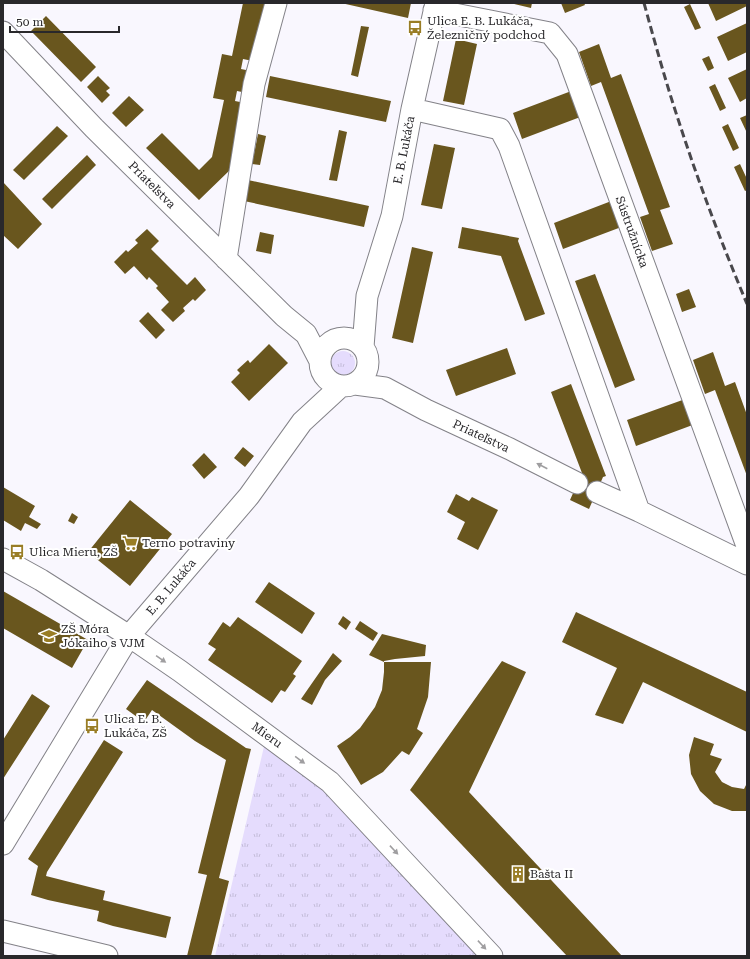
<svg xmlns="http://www.w3.org/2000/svg" width="750" height="959" font-family="'Roboto Serif',serif">
	<style>
		.grass { fill: url(#grass-tufts) }
		.building { fill: #69561e }
		.lines { fill: none; stroke-linecap: round; stroke-linejoin: round }
		.minor-casing { stroke: #838288; stroke-width: 23 }
		.minor { stroke: #fff; stroke-width: 21 }
		.rail { stroke: #49484c; stroke-width: 3; stroke-dasharray: 8 4; stroke-linecap: butt }
		.oneway { fill: #9f9ea0 }
		.labels { text-anchor: middle; stroke-width: 4; stroke-linejoin: round; paint-order: stroke }
		.poi-label { font-size: 12px; fill: #29282b; stroke: #fff; text-anchor: start }
		.street-label { font-size: 12px; fill: #29282b; stroke: #fff }
	</style>
	<defs>
		<pattern id="grass-tufts" width="24" height="20" patternUnits="userSpaceOnUse"><rect width="24" height="20" fill="#e5dcfd"/><path d="M3 7l-1-3M5 7V3M7 7l1-3M15 17l-1-3M17 17v-4M19 17l1-3" fill="none" stroke="#c4bdd9"/></pattern>
	</defs>
	<rect width="100%" height="100%" fill="#f9f7fe"/>
	<!-- grass -->
	<path class="grass" d="M331 363a12 12 0 1 1 24 0a12 12 0 1 1-24 0Z
		M266,738L339,799L482,956H215Z"/>
	<!-- building -->
	<path class="building" d="M243,3H265L253,61L243,59L241,69L251,71L247,93L237,91L235,101L245,103L231,170H230L199,200L146,148L162,133L199,170L212,157L224,100L213,98L222,54L232,56Z
		M341,3H411L408,18Z
		M510,3H532L531,8Z
		M561,3H584L585,5L565,13Z
		M708,3H747V6L716,21Z
		M690,4L701,28L695,30L684,7Z
		M46,16L96,67L81,82L31,31Z
		M747,23V52L728,61L717,37Z
		M361,26L369,27L358,77L351,75Z
		M456,39L477,44L464,105L443,101Z
		M599,44L611,78L621,74L670,207L660,210L673,244L652,251L640,217L649,214L601,82L591,86L579,52Z
		M709,56L714,68L708,71L702,59Z
		M747,69V98L740,102L728,78Z
		M98,76L110,88L106,91L110,95L102,103L87,87Z
		M270,76L391,101L386,122L266,97Z
		M715,84L726,108L720,111L709,87Z
		M574,90L583,116L522,139L513,113Z
		M129,96L144,110L126,127L112,113Z
		M747,115V133L740,118Z
		M728,124L739,148L733,151L722,127Z
		M57,126L68,136L24,180L13,170Z
		M339,130L347,132L337,181L329,180Z
		M258,134L266,136L260,165L252,164Z
		M434,144L455,148L442,209L421,205Z
		M87,155L96,165L52,209L42,199Z
		M740,164L747,179V190L745,191L734,167Z
		M248,180L369,206L364,227L244,201Z
		M3,182L42,224L18,249L3,235Z
		M614,200L624,226L563,249L554,223Z
		M462,227L519,238L518,241L545,314L525,321L501,256L458,248Z
		M147,229L159,241L151,249L187,285L195,277L206,290L195,301L193,299L183,308L185,311L173,322L161,310L169,302L156,288L158,286L149,277L147,280L134,266L125,274L114,262L126,250L128,252L138,243L135,240Z
		M260,232L274,235L271,254L256,251Z
		M412,247L433,252L413,343L392,338Z
		M595,274L635,380L615,388L575,281Z
		M689,289L696,307L682,312L676,294Z
		M148,312L165,330L156,339L139,321Z
		M269,344L288,363L249,401L231,382L240,373L237,370L248,360L250,363Z
		M507,348L516,374L456,396L446,370Z
		M713,352L725,386L735,382L747,415V476L715,390L705,394L693,360Z
		M571,384L606,476L603,477L589,509L570,500L582,473L551,392Z
		M688,398L698,423L636,446L627,420Z
		M243,447L254,456L245,467L234,458Z
		M204,453L217,467L204,479L192,465Z
		M3,487L35,506L29,517L41,524L37,529L25,523L21,531L3,520Z
		M456,494L469,501L472,497L498,510L478,550L457,539L465,522L447,512Z
		M130,500L172,534L130,586L88,552Z
		M72,513L78,517L74,524L68,521Z
		M269,582L315,613L302,634L255,602Z
		M3,591L88,640L72,668L3,628Z
		M576,612L747,692V732L643,682L623,724L595,715L617,668L562,642Z
		M343,616L351,622L346,630L338,624Z
		M238,617L302,661L293,674L296,676L285,692L281,690L272,703L208,660L216,649L208,644L223,622L230,627Z
		M360,621L378,633L373,641L355,629Z
		M382,634L426,645L425,656L395,659L384,661V662H431L428,697L417,729L423,733L409,755L402,751L383,772L361,785L337,746L350,737L360,728L375,707L382,690L384,672V662L369,655Z
		M333,653L342,661L325,680L312,705L301,699Z
		M502,661L526,672L469,792L622,956H567L410,790Z
		M147,680L246,748L251,749L219,878L229,881L211,956H187L207,875L198,873L226,760L195,741L152,710L144,722L126,709Z
		M32,694L50,706L3,779V740Z
		M694,737L714,744L710,755L722,759L715,772L722,782L732,787L744,789L747,783V811H732L714,804L700,791L691,774L689,755Z
		M104,740L123,752L47,872L46,876L105,891L103,900L171,917L166,938L113,926L97,921L99,911L48,900L31,895L38,866L28,859Z"/>
	<g class="lines">
		<defs>
			<path id="minor" d="M434,10L550,33L567,54L747,546
				M3,32L94,128L284,316L306,334L320,361
				M412,109L500,129L509,146L639,511
				M226,259L254,84L276,3
				M320 362a24 24 0 1 1 48 0a24 24 0 1 1-48 0Z
				M363,347L367,296L392,216L412,109L436,3
				M355,384L385,388L426,410L510,449L577,483
				M597,492L639,511L747,564
				M3,559L41,580L129,636L180,671L330,782L492,956
				M3,844L129,636L249,496L302,422L341,386
				M3,931L107,956"/>
		</defs>
		<!-- minor casing -->
		<use href="#minor" class="minor-casing"/>
		<!-- minor -->
		<use href="#minor" class="minor"/>
		<!-- rail -->
		<path class="rail" d="M644,3C655,43 666,83 679,122C699,184 722,244 747,304"/>
	</g>
	<!-- one-way arrows -->
	<defs><path id="oneway-solid" d="M-6-.8H1V-3.2L6.5 0L1 3.2V.8H-6Z"/></defs>
	<g class="oneway">
		<use href="#oneway-solid" transform="translate(542 466) rotate(-153)"/>
		<use href="#oneway-solid" transform="translate(161 659) rotate(35)"/>
		<use href="#oneway-solid" transform="translate(300 760) rotate(36)"/>
		<use href="#oneway-solid" transform="translate(394 850) rotate(47)"/>
		<use href="#oneway-solid" transform="translate(482 945) rotate(47)"/>
	</g>
	<!-- icons -->
	<defs>
		<symbol id="bus-bare" viewBox="-9 -9 18 18"><path d="M-5-6H5V4H4V6H2V4H-2V6H-4V4H-5ZM-3.5-4V0h7V-4ZM-3.5 1.2v1.5H-2V1.2ZM2 1.2v1.5H3.5V1.2Z" fill="#997d25" stroke="#fff" stroke-width="2.5" paint-order="stroke"/></symbol>
		<symbol id="supermarket-bare" viewBox="-9 -9 18 18"><path d="M-6-5.5h2.5l.6 2H6L4.5 2H-2.5L-4.4-4H-6ZM-1.5 3.2a1.3 1.3 0 1 0 .1 0ZM3 3.2a1.3 1.3 0 1 0 .1 0Z" fill="#997d25" stroke="#fff" stroke-width="2.5" paint-order="stroke"/></symbol>
		<symbol id="school-bare" viewBox="-9 -9 18 18"><path d="M0-5L7-2L0 1L-7-2ZM-4 1L0 2.5L4 1V4Q0 6-4 4Z" fill="#997d25" stroke="#fff" stroke-width="2.5" paint-order="stroke"/></symbol>
		<symbol id="building-bare" viewBox="-9 -9 18 18"><path d="M-4-6H4V6H1V3H-1V6H-4ZM-2.5-4.3h1.7v1.8h-1.7ZM.8-4.3h1.7v1.8H.8ZM-2.5-1h1.7V.8h-1.7ZM.8-1h1.7V.8H.8Z" fill="#997d25" stroke="#fff" stroke-width="2.5" paint-order="stroke"/></symbol>
	</defs>
	<g fill-rule="evenodd">
		<use href="#bus-bare" x="404" y="17" width="22" height="22"/>
		<use href="#supermarket-bare" x="119" y="532" width="22" height="22"/>
		<use href="#bus-bare" x="6" y="541" width="22" height="22"/>
		<use href="#school-bare" x="38" y="625" width="22" height="22"/>
		<use href="#bus-bare" x="81" y="715" width="22" height="22"/>
		<use href="#building-bare" x="507" y="863" width="22" height="22"/>
	</g>
	<g class="labels">
		<!-- poi labels -->
		<g class="poi-label">
			<text x="427" y="25">Ulica E. B. Lukáča,<tspan x="427" dy="14">Železničný podchod</tspan></text>
			<text x="142" y="547">Terno potraviny</text>
			<text x="29" y="556">Ulica Mieru, ZŠ</text>
			<text x="61" y="633">ZŠ Móra<tspan x="61" dy="14">Jókaiho s VJM</tspan></text>
			<text x="104" y="723">Ulica E. B.<tspan x="104" dy="14">Lukáča, ZŠ</tspan></text>
			<text x="530" y="878">Bašta II</text>
		</g>
		<!-- street labels -->
		<g class="street-label">
			<text transform="translate(404 150) rotate(-79)" y="4">E. B. Lukáča</text>
			<text transform="translate(152 185) rotate(45)" y="4">Priateľstva</text>
			<text transform="translate(632 232) rotate(70)" y="4">Sústružnícka</text>
			<text transform="translate(481 436) rotate(25)" y="4">Priateľstva</text>
			<text transform="translate(171 587) rotate(-50)" y="4">E. B. Lukáča</text>
			<text transform="translate(267 735) rotate(36)" y="4">Mieru</text>
		</g>
	</g>
	<!-- border -->
	<rect width="750" height="959" fill="none" stroke="#29282b" stroke-width="8"/>
	<!-- scale -->
	<path d="M10 26v6h109v-6" fill="none" stroke="#29282b" stroke-width="2"/>
	<text x="16" y="26" font-size="12" fill="#29282b" stroke="#ffffff" stroke-width="3" paint-order="stroke">50 m</text>
</svg>
